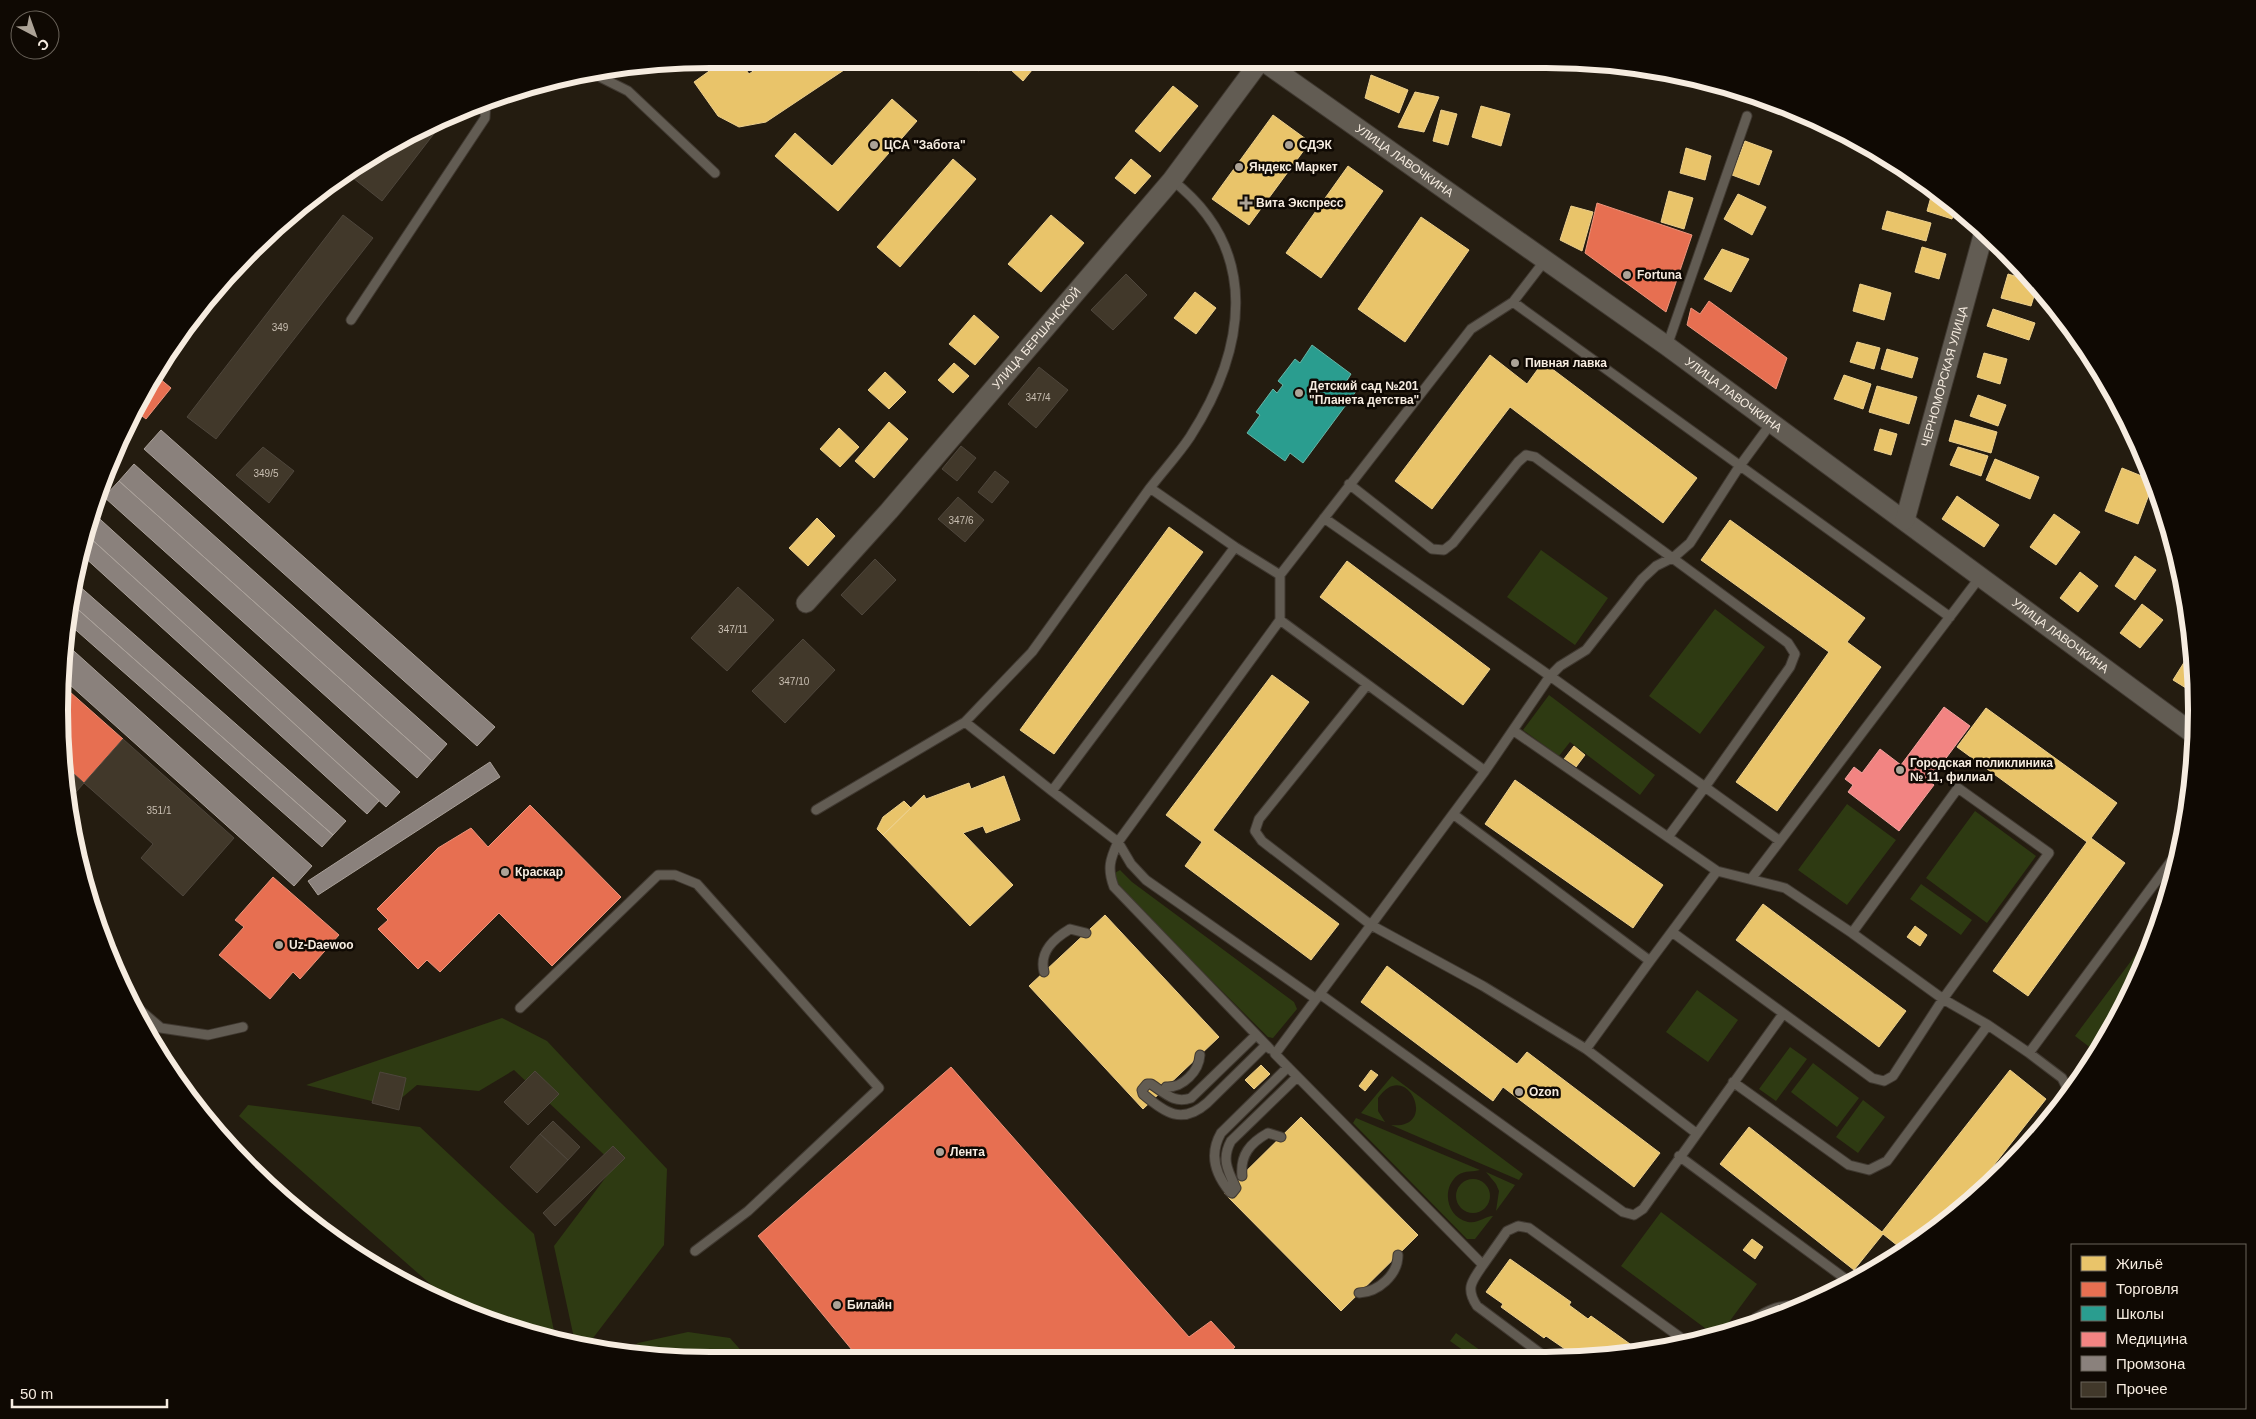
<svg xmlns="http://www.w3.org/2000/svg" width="2256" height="1419" font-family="Helvetica,sans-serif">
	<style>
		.green { fill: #2e3a12 }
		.homes { fill: #e9c46a; stroke: #edd08d }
		.shops { fill: #e76f51; stroke: #ec947c }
		.schools { fill: #2a9d8f; stroke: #67b5a7 }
		.health { fill: #f28482; stroke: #f3a39e }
		.industry { fill: #8a817c; stroke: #aaa19a }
		.building { fill: #41382a; stroke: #4e463c }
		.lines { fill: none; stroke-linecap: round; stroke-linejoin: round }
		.lane-casing { stroke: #403931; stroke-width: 11 }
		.street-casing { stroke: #403931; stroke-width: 21 }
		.lane { stroke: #625c53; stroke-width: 9 }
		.street { stroke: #625c53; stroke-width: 19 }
		.poi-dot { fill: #aca397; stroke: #0f0903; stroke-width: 2 }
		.labels { text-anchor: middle; stroke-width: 5; stroke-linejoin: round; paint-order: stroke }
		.number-label { font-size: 10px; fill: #c9bfb2 }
		.poi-label { font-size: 12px; font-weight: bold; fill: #f6ece0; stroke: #0f0903; text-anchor: start }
		.street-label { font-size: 12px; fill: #f6ece0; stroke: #0f0903 }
		.rim { fill: none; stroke: #f6ece0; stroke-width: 6 }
	</style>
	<rect width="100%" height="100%" fill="#241c10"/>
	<!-- green -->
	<path class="green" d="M1541,550L1608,598L1575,645L1507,597Z
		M1715,609L1765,647L1700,734L1649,696Z
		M1549,695L1655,775L1640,795L1570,742L1559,756L1523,730Z
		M1847,804L1896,840L1847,905L1798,870Z
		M1975,811L2036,856L1987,923L1926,878Z
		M1120,870L1132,882L1294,1002L1297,1009L1273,1038L1268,1037L1127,896L1115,881L1113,874Z
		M1921,884L1972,920L1961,935L1910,899Z
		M2143,945C2136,993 2121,1012 2096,1052L2075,1036Z
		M1697,990L1738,1020L1708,1062L1666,1032Z
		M502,1018L547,1041L667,1169L664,1245L590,1342L574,1338L554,1246L615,1165L514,1070L479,1091L417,1085L392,1106L306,1085Z
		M1790,1047L1807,1059L1776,1101L1759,1089Z
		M1813,1063L1859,1098L1837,1127L1791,1092Z
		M1392,1076L1523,1174L1519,1180L1391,1125C1440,1131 1407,1056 1378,1098V1111L1385,1122L1361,1113Z
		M1863,1100L1885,1117L1858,1153L1836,1137Z
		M248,1105L420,1127L534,1234L555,1336L461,1311L239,1116Z
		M1356,1118L1480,1170C1474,1172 1465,1170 1458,1175C1441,1188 1446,1217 1468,1222C1478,1224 1485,1216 1493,1216L1475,1239H1467L1353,1123Z
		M1486,1172L1515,1185L1496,1211L1499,1191L1496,1184Z
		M1456 1196a17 17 0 1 1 34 0a17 17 0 1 1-34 0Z
		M1661,1212L1757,1284L1721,1333L1713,1334L1621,1266Z
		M688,1332L730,1338L745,1355L623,1354L638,1343Z
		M1456,1333L1491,1358H1474L1450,1341Z"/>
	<!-- homes -->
	<path class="homes" d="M719,64H742L749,74L763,64H853L766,122L739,127L718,116L694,82Z
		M1013,64H1037L1023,81L1010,69Z
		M1371,75L1408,90L1399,113L1365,98Z
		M1173,86L1198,106L1160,152L1135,131Z
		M1415,92L1439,97L1424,132L1398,127Z
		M892,99L917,121L838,211L775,156L795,133L832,166Z
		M1481,106L1510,114L1501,146L1472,137Z
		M1441,110L1457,114L1448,145L1433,141Z
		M1273,115L1310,142L1249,225L1212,199Z
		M1745,141L1772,151L1759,185L1732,175Z
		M1686,148L1711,156L1705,180L1680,173Z
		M953,159L976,179L900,267L877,247Z
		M1131,159L1151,176L1135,194L1115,178Z
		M1348,166L1383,191L1321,278L1286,253Z
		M1669,191L1693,198L1684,229L1661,222Z
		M1932,193L1947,197L1956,206L1952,219L1927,211Z
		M1738,194L1766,207L1752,235L1724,219Z
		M1571,206L1593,212L1582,251L1560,240Z
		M1887,211L1931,223L1926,241L1882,229Z
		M1051,215L1084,243L1041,292L1008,264Z
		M1421,217L1469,250L1405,342L1358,309Z
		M1922,247L1946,254L1939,279L1915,272Z
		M1722,249L1749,259L1731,292L1704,279Z
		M2008,274L2038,283L2031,306L2001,298Z
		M1860,284L1891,293L1884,320L1853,311Z
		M1195,292L1216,308L1196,334L1174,318Z
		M2047,296L2058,312L2043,307Z
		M1993,309L2035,323L2029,340L1987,326Z
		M974,315L999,337L975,365L949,344Z
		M1857,342L1880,348L1874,369L1850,362Z
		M1887,349L1918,358L1912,378L1881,369Z
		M1984,353L2007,359L2000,384L1977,377Z
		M1490,355L1527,384L1543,362L1697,478L1663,523L1510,407L1432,509L1395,481Z
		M954,363L969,376L953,393L938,380Z
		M885,372L906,392L889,409L868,390Z
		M1844,375L1871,384L1863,409L1834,399Z
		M1877,386L1917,397L1909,424L1869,412Z
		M1978,395L2006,405L1998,426L1970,416Z
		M1955,420L1997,432L1991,453L1949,441Z
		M889,422L908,439L874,478L855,461Z
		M839,428L859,447L840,467L820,449Z
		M1880,429L1897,434L1891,455L1874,450Z
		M1958,447L1988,456L1981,476L1950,465Z
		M1995,459L2039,477L2030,499L1986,480Z
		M2122,468L2154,481L2138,524L2105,511Z
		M1957,496L1999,525L1984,547L1942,519Z
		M2054,514L2080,532L2056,565L2030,547Z
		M817,518L835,536L808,566L789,548Z
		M1730,520L1865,618L1847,642L1881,667L1777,811L1736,782L1829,652L1701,560Z
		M1169,527L1203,552L1054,754L1020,730Z
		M2135,556L2156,570L2135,600L2115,586Z
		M1347,561L1490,669L1463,705L1320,597Z
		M2080,572L2098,586L2078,612L2060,598Z
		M2142,604L2163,620L2140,648L2120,633Z
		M2188,656L2193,659L2194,693L2173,680Z
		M1272,675L1309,702L1213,830L1339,924L1311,960L1185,866L1202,842L1166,815Z
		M1986,708L2117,803L2091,838L2125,863L2028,996L1993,971L2087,842L1957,747Z
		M1574,746L1585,755L1576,767L1564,759Z
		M1004,776L1020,820L986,833L983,826L963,833L1013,885L970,926L883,835L924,795L926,799L969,783L971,789Z
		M1515,780L1663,885L1633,928L1485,824Z
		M904,801L911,808L883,835L877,829L883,817Z
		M1763,904L1906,1011L1879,1047L1736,940Z
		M1105,915L1219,1037L1143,1109L1029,986Z
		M1915,926L1927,935L1920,946L1907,937Z
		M1387,966L1517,1064L1527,1052L1660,1153L1634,1187L1503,1087L1493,1101L1361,1002Z
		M1261,1065L1270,1074L1254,1089L1245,1080Z
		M1371,1070L1378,1075L1365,1091L1359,1086Z
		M2010,1070L2046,1099L1957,1212L1903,1250L1883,1234L1854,1270L1720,1164L1749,1127L1882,1232Z
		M1301,1117L1418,1235L1341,1311L1224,1193Z
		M1752,1239L1763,1247L1755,1259L1743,1250Z
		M1510,1259L1571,1302L1569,1305L1588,1319L1591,1316L1637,1349L1589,1359H1573L1563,1352L1565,1349L1546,1336L1544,1338L1501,1307L1503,1304L1486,1292Z"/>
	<!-- shops -->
	<path class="shops" d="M971,64H985L979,71Z
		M1597,203L1692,235L1666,312L1585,253Z
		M1709,301L1787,358L1776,389L1687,325L1691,308L1700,314Z
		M153,373L171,388L146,419L134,410Z
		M61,684L123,739L84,783L63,764Z
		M530,805L621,897L552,966L499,913L440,972L427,960L418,969L378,929L388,920L377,909L438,848L471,828L488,847Z
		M273,877L339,935L300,979L293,972L270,999L219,955L244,927L235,920Z
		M951,1067L1189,1337L1211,1321L1235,1347L1224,1357L857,1356L758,1236Z"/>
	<!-- schools -->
	<path class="schools" d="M1312,345L1351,374L1346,382L1357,390L1303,463L1290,453L1285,461L1247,433L1260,415L1256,412L1273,389L1277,393L1283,385L1278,381L1295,359L1300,363Z"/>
	<!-- health -->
	<path class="health" d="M1944,707L1970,726L1929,781L1934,785L1899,831L1848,792L1853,785L1845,779L1854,767L1862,773L1880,749L1901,765Z"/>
	<!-- industry -->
	<path class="industry" d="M161,430L495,727L477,746L144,449Z
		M134,464L447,744L432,761L119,481Z
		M119,481L432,761L417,778L104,497Z
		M91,511L400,792L386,807L87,535Z
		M87,535L379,801L367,814L82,555Z
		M77,584L346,821L333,835L73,605Z
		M73,605L333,835L322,847L69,624Z
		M65,643L312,866L294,886L60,676Z
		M490,762L500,777L318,895L308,881Z"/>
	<!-- building -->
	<path class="building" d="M443,122L382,201L353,178L367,159Z
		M343,215L373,238L216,439L187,417Z
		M1126,274L1147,295L1113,330L1091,310Z
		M1039,367L1068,390L1036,428L1008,404Z
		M961,446L976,458L957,481L942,469Z
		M263,447L294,471L269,503L236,475Z
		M995,471L1009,482L992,503L978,492Z
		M958,497L984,520L965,542L938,519Z
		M875,559L896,580L862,615L841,595Z
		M738,587L774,620L727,671L691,638Z
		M803,639L835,670L785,723L752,691Z
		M123,739L234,838L183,896L141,858L153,844L84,783Z
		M63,764L84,783L66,803L64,794Z
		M535,1071L559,1094L528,1125L504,1102Z
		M380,1072L406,1078L399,1110L372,1103Z
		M553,1121L580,1147L568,1160L540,1134Z
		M540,1134L568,1160L537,1193L510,1167Z
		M613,1146L625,1158L555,1226L543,1213Z"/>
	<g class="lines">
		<defs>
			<path id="lane" d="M590,72L628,91L715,173
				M1513,302L1546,259
				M351,320L485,118L486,100
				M182,330L213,293
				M1667,346L1747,116
				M1349,484L1432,549L1444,550L1453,543L1518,462L1526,455L1535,457L1788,643L1795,654L1790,667L1705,787L1780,841L1980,577
				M1150,488C1163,471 1178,455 1190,437C1246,350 1262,250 1172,180
				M1235,547L1150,488L1032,652L965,722L1052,791L1235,547L1280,575
				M1280,620L1485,771L1550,676L1324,518
				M1485,771L1453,814L1650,961L1717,871L1514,731
				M1052,791L1118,842L1280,620V575L1471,329L1513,302L1950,617
				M816,810L965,722
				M1453,814L1371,925L1483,986L1586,1049L1696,1133
				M1668,837L1705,787L1550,676L1560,666L1586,650L1642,579L1656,566L1674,557L1690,543L1739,467L1772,422
				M1118,842L1131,864L1146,880L1316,999L1371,925L1262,841L1255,831L1259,819L1367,685
				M1118,842C1110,859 1107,869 1114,887L1270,1049
				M1717,871L1785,888L1852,933L1943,999L1988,1025L2029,1053L2062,1078L2070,1094
				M1751,879L1780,841
				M1672,932L1872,1078L1884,1081L1893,1076L1943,999L2049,853L1958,788L1852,933
				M1044,972C1039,952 1053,939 1070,929L1086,933
				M1320,994L1623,1212L1634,1215L1643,1209L1783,1014
				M126,998L161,1028L208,1035L243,1027
				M1316,999L1275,1054L1483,1265C1472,1281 1465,1288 1477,1306L1548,1359
				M520,1008L658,875H675L697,884L879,1088L748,1211L695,1251
				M1256,1035L1191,1098C1174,1104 1165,1093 1151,1084H1147L1142,1090L1143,1094C1165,1113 1182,1125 1207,1103L1266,1045
				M1586,1049L1650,961
				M2029,1053L2180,849
				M1288,1067L1221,1133C1209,1154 1215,1174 1230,1192L1232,1193L1236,1188C1228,1171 1221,1159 1231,1141L1297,1077
				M1733,1082L1849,1165L1869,1170L1887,1161L1988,1025
				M1166,1087C1183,1088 1199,1071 1200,1055
				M1679,1156L1851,1283
				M1242,1176C1240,1155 1250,1143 1268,1133L1281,1137
				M1483,1265L1507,1231L1518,1226L1529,1228L1684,1340
				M1359,1293C1378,1292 1398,1275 1398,1255
				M1743,1328C1761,1312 1778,1304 1802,1305"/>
			<g id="street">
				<path id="s1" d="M1267,64L1667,346L2195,735"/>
				<path id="s2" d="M1905,520L1984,232"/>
				<path id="s3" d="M806,603L889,511L1172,180L1258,64"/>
			</g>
		</defs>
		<!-- lane casing -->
		<use href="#lane" class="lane-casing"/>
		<!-- street casing -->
		<use href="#street" class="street-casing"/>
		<!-- lane -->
		<use href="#lane" class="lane"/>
		<!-- street -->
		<use href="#street" class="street"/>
	</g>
	<!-- markers -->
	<g class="poi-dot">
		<circle cx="874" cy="145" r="5"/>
		<circle cx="1289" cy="145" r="5"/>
		<circle cx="1239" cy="167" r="5"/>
		<path d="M1243.5 195.5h5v5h5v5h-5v5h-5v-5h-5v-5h5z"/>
		<circle cx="1627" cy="275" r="5"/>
		<circle cx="1515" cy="363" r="5"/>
		<circle cx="1299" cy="393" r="5"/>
		<circle cx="1900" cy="770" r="5"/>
		<circle cx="505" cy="872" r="5"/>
		<circle cx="279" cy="945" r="5"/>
		<circle cx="1519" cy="1092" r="5"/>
		<circle cx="940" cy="1152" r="5"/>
		<circle cx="837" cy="1305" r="5"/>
	</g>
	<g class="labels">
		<!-- number labels -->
		<g class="number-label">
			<text x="280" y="331">349</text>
			<text x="1038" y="401">347/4</text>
			<text x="266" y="477">349/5</text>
			<text x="961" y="524">347/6</text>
			<text x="733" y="633">347/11</text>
			<text x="794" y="685">347/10</text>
			<text x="159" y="814">351/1</text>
		</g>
		<!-- poi labels -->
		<g class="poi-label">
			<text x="884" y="149">ЦСА "Забота"</text>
			<text x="1299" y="149">СДЭК</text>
			<text x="1249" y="171">Яндекс Маркет</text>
			<text x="1256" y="207">Вита Экспресс</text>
			<text x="1637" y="279">Fortuna</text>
			<text x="1525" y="367">Пивная лавка</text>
			<text x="1309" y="390">Детский сад №201<tspan x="1309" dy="14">"Планета детства"</tspan></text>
			<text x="1910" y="767">Городская поликлиника<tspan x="1910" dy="14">№ 11, филиал</tspan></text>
			<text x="515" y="876">Краскар</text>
			<text x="289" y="949">Uz-Daewoo</text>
			<text x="1529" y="1096">Ozon</text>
			<text x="950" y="1156">Лента</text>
			<text x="847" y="1309">Билайн</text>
		</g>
		<!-- street labels -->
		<g class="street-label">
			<text dy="4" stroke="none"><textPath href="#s1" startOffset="168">УЛИЦА ЛАВОЧКИНА</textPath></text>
			<text dy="4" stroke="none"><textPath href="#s3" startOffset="351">УЛИЦА БЕРШАНСКОЙ</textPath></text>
			<text dy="4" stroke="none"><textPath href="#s2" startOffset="149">ЧЕРНОМОРСКАЯ УЛИЦА</textPath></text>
			<text dy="4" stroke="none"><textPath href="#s1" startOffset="572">УЛИЦА ЛАВОЧКИНА</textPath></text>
			<text dy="4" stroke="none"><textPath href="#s1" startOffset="978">УЛИЦА ЛАВОЧКИНА</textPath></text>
		</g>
	</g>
	<!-- crop -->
	<path d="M0 0H2256V1419H0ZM710 68H1546A642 642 0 0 1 2188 710V710A642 642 0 0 1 1546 1352H710A642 642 0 0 1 68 710V710A642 642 0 0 1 710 68Z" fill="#0f0903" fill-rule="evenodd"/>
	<path class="rim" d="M710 68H1546A642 642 0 0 1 2188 710V710A642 642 0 0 1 1546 1352H710A642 642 0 0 1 68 710V710A642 642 0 0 1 710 68Z"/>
	<!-- legend -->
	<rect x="2071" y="1244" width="175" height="165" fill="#0f0903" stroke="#6b645b"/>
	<rect x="2081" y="1256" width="25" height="15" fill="#e9c46a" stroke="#6b645b"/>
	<text x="2116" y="1269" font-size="15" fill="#f6ece0">Жильё</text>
	<rect x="2081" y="1282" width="25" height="15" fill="#e76f51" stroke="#6b645b"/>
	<text x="2116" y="1294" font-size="15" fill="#f6ece0">Торговля</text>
	<rect x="2081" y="1306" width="25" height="15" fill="#2a9d8f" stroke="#6b645b"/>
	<text x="2116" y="1319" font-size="15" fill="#f6ece0">Школы</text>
	<rect x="2081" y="1332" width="25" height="15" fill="#f28482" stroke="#6b645b"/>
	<text x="2116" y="1344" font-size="15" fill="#f6ece0">Медицина</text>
	<rect x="2081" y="1356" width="25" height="15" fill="#8a817c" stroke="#6b645b"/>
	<text x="2116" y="1369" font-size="15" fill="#f6ece0">Промзона</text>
	<rect x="2081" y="1382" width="25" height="15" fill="#41382a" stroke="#6b645b"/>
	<text x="2116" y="1394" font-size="15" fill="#f6ece0">Прочее</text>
	<!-- north arrow -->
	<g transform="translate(35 35) rotate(139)"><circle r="24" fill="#0f0903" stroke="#6b645b"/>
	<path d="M0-4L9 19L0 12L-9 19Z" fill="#aca397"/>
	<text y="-8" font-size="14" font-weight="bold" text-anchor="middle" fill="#f6ece0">С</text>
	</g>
	<!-- scale -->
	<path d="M12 1399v8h155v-8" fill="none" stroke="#f6ece0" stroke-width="2.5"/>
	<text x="20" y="1399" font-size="15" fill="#f6ece0" stroke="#0f0903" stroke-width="4" paint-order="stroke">50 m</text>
</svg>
